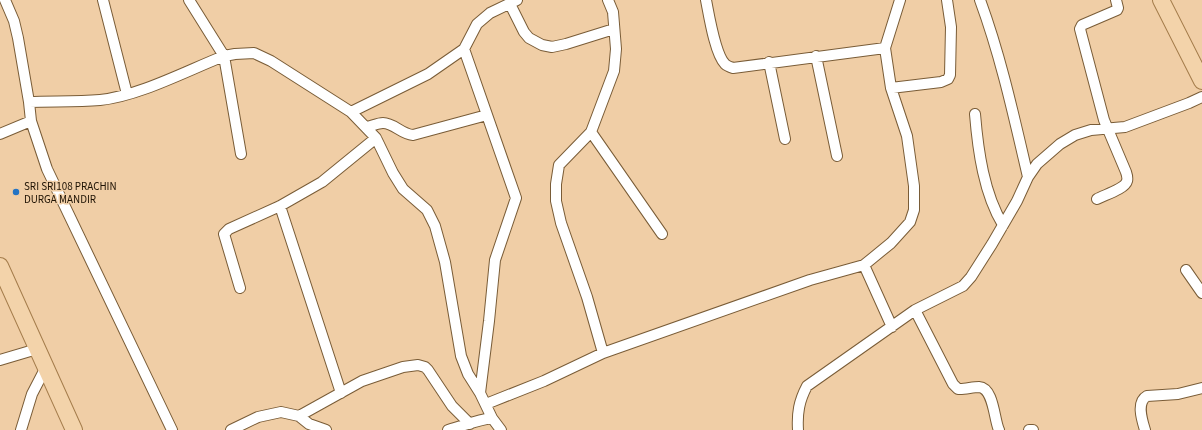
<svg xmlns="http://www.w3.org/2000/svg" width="1202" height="430" font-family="'Source Sans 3',sans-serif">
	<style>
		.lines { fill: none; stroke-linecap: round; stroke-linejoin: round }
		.minor-casing { stroke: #795c37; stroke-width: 12 }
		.primary-casing { stroke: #a47c4b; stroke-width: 18 }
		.minor { stroke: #fff; stroke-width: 10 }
		.primary { stroke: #f3d3aa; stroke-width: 16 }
		.poi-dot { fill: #2474c3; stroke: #f0cea6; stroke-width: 1.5 }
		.labels { text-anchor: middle; stroke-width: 3; stroke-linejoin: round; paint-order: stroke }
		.poi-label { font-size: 11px; fill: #1f1304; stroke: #f0cea6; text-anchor: start }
	</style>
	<rect width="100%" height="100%" fill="#f0cea6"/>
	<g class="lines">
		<defs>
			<path id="minor" d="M5,0L14,21L18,38L29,102L31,121L47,169L172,430
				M103,0L127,94
				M189,0L224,56L241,154
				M706,0C709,15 715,54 725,64C727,66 730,67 733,68L885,48
				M980,0C1001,57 1014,117 1028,177
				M510,4L524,32L529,38L542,45L552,47L566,44L614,29
				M464,49L516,198L495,260L489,321L480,393
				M816,56L837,156
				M769,62L785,139
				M891,88L941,82L948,79L950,75L951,27L947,0
				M29,102C52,101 76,102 100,100C139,96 186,71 224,56L235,54L254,53L271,61L351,112L376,138L393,173L403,189L427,210L435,226L445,262L461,356L468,374L480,393L492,418L501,430
				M351,112L428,74L464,49L477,24L490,13L517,0
				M975,114C978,151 984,194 1003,225
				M367,127C372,126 378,123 383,123C394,123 401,134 413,135L487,115
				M591,132L662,234
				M0,134L31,121
				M1097,199C1104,195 1125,189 1127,181C1128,178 1127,175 1126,172L1104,120L1080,29L1082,25L1117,10L1118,8L1116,0
				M280,206L341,393
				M864,265L892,327
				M1186,270L1202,293
				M240,288L224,234L229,229L280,206L322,182L376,138
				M915,310L953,384L958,389H960C966,389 973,387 979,387C994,388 994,420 999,430
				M603,353L587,297L561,223L556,201V184L559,165L591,132L614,71L616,49L613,12L608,0
				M0,360L37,349
				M486,404L544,381L603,353L810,280L864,265L891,243L910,222L914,210V186L907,136L891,88L885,48L900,0
				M299,416L362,381L403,367L418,365L425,367L428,370L452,406L470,424
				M21,430L32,394L46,367
				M231,430L258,417L281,412L299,416L309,424L326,430
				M448,430C463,426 477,420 492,418
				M798,430C797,413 799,401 807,386L915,310L963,286L971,277L992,244L1017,201L1028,177L1037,164L1060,144L1075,135L1091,130L1125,127L1189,103L1202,97
				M1029,430H1033
				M1145,430C1142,420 1136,402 1147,396L1178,394L1202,388"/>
			<path id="primary" d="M1161,0L1202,81
				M0,266L74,430"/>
		</defs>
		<!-- minor casing -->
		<use href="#minor" class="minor-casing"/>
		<!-- primary casing -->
		<use href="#primary" class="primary-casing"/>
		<!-- minor -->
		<use href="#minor" class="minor"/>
		<!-- primary -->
		<use href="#primary" class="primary"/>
	</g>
	<!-- markers -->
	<circle class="poi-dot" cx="16" cy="192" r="4"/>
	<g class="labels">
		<!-- poi labels -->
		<g class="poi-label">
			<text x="24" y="190">SRI SRI108 PRACHIN<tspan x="24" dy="13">DURGA MANDIR</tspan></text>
		</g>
	</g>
</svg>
